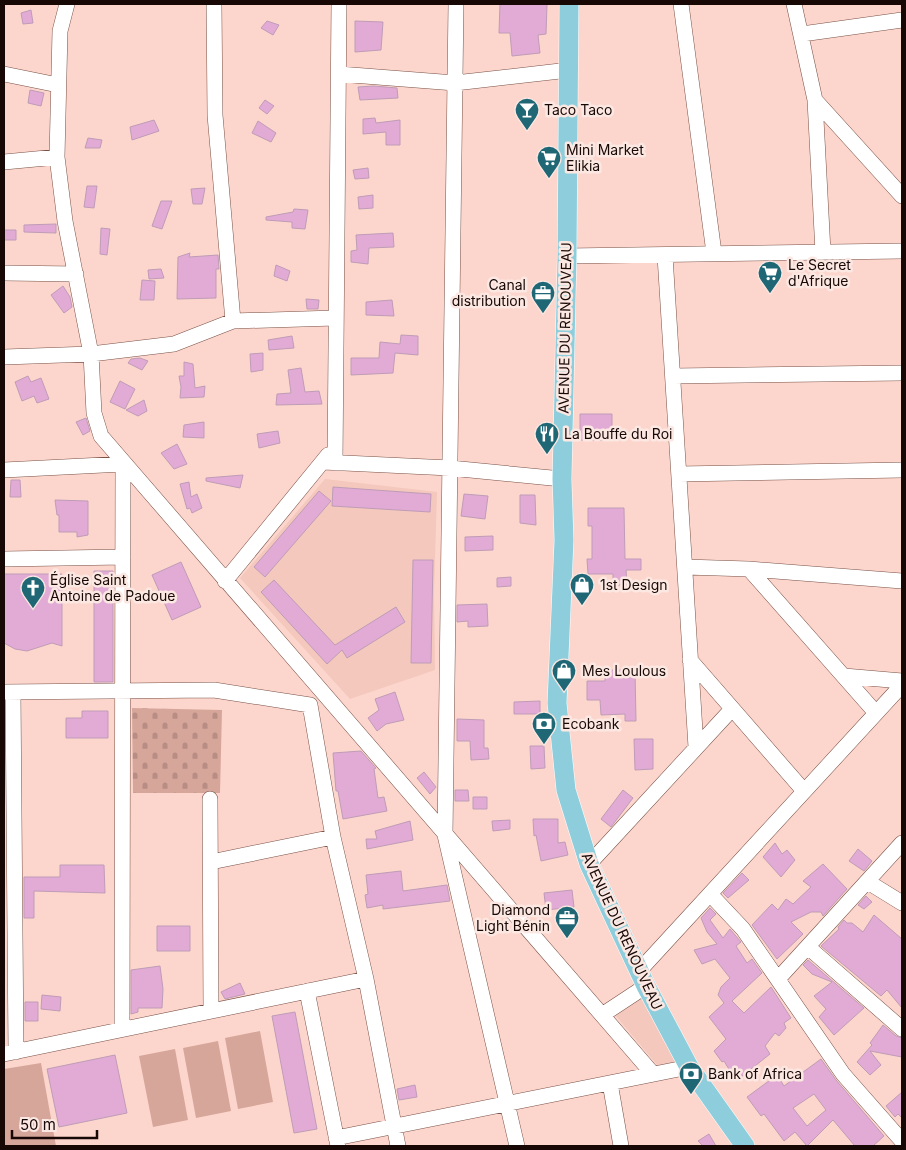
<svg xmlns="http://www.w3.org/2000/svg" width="906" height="1150" font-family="Inter,sans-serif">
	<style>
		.built { fill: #f4c8bd }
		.cemetery { fill: url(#cemetery-stones) }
		.park { fill: #d7a69a }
		.building { fill: #e2abd5; stroke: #bf9cb7; fill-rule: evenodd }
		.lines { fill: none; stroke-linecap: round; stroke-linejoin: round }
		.minor-casing { stroke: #795147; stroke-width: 16 }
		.major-casing { stroke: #fff; stroke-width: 20 }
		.minor { stroke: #fff; stroke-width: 15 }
		.major { stroke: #8ecedc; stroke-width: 19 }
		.labels { text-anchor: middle; stroke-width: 5; stroke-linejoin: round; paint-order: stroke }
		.poi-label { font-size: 14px; fill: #170805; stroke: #fce8e3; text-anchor: start }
		.street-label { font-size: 14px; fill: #170805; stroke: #fce8e3 }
	</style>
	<defs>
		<pattern id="cemetery-stones" width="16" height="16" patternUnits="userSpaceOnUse" patternTransform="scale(1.25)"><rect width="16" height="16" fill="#d7a69a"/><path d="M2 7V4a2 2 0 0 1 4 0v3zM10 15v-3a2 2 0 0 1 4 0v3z" fill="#b88d83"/></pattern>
	</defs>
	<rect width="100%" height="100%" fill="#fcd6cc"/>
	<!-- built -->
	<path class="built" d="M325,479L437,492L434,594L435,670L350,699L240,578Z
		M642,997L678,1061L659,1067L615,1015Z"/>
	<!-- cemetery -->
	<path class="cemetery" d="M132,708L222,710L220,793H133Z"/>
	<!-- park -->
	<path class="park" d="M260,1031L273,1102L238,1109L225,1038Z
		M218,1041L231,1111L196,1118L183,1048Z
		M175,1049L188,1120L153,1127L139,1056Z
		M41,1063L56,1146H4V1069Z"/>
	<!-- building -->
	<path class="building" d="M500,4H547L546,34L538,35L540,53L512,56L510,33H499Z
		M31,10L33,23L23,24L21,13Z
		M267,21L279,25L273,35L261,28Z
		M355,21L383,22L381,50L355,52Z
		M374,86L397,88L398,98L360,100L358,87Z
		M30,90L44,93L41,106L28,103Z
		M265,100L274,106L267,114L259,108Z
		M375,118L376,123L400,120V145H386V132L363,134V119Z
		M154,120L159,131L132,140L130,127Z
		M258,121L276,133L271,142L252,133Z
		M88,138L102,140L100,148H85Z
		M368,168L369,178L355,179L353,170Z
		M87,186H97L94,208L84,207Z
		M205,188L202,204H193L191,189Z
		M373,195V208L359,209L358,197Z
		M161,201H172L162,229L152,226Z
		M294,209L308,210L305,229L292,228V222L266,220V217L293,212Z
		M56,224V233L24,232V225Z
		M101,228L110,229L107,255L100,254Z
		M4,230H16V240H4Z
		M393,233L394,247L369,248L368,264L351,262V251L357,250L356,235Z
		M190,253L189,257L218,255L219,269H216V298L177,299L178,257Z
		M276,265L290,271L287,281L274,276Z
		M161,269L164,278L149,279L148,270Z
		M142,280L155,281L154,300H140Z
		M63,286L70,297L72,307L64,313L51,295Z
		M306,299L319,300L318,309H307Z
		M392,300L394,316L366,315V302Z
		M401,335L418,336V355L395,353L393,373L351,375V358H379L380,342L400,344Z
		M292,336L294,348L269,350L268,340Z
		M263,353V370L251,372L250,354Z
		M140,358L148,361L142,370L128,363L131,359Z
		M184,362L193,364L195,388L205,386L204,397L180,398L181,387L179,376H184Z
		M301,368L305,392L319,391L322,404L276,405L277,394L291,393L288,370Z
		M28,376L31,382L41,378L49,399L37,403L34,396L22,401L15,382Z
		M120,381L135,389L125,409L110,402Z
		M144,400L147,411L138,416L126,410Z
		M580,414H612V440H580Z
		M86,418L90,431L83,435L76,422Z
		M204,422V438L183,437L184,425Z
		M278,431L280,443L259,448L257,434Z
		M177,444L187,464L174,469L161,453Z
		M243,475L240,488L206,481V478Z
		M11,480H20L21,497H10Z
		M189,482L191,497L197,494L202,508L192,513L190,508L187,509L180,484Z
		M333,487L431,494L430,512L332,506Z
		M319,491L331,501L265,577L254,567Z
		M464,494L488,496L485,519L461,516Z
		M520,495H535L536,525L520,523Z
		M55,500L88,501V535L77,537V532H59V515H57Z
		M588,508H624L625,559H641V570H626L627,585H613V574H588L587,559H592V526H588Z
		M493,536V550L465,551V537Z
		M413,560H433L431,663H411Z
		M181,562L201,607L172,620L152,575Z
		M94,571H113V682H94Z
		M4,574H62V646L52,643L27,651L15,649L4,643Z
		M511,577V586L497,587V578Z
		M274,580L335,645L396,607L405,622L347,658L342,650L327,664L261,592Z
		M487,604L488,626L468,627V621L457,622V605Z
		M605,670H635L636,721H625V714L601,715L600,700H587V681H605Z
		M395,692L404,720L386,724L377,731L368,718L379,710L375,699Z
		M540,701V714H514V702Z
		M82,711H108V738H66V718H82Z
		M457,719L484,720V748H488L489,759L471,760L470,741H457Z
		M634,739H653V769L635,770Z
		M530,746H544L545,768L531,769Z
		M361,751L376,768L374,769L378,798L384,797L387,811L343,819L338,791H336L333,753Z
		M424,772L436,787L430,794L417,778Z
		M455,790H468L469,801H455Z
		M623,790L633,798L611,827L601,819Z
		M473,797H487V809H473Z
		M533,819H558V843L565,842L568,855L541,861L536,835L534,836Z
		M510,820V829L493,831L492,821Z
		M410,821L413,840L367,849L366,839H377L375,831Z
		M775,843L782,854L787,850L795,860L781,877L763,857Z
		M858,849L872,861L864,871L849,861Z
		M823,864L847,889L823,916L821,912H811L791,922L803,934L777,959L752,925L772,904L778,910L786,899L793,904L811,887L803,881Z
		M60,865H104L105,893L34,891V918H24V877H60Z
		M401,871L403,891L447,885L450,901L383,909V905L367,908L365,895L368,894L366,875Z
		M742,873L749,880L728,898L723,893Z
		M572,890L574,907L546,910L544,893Z
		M866,896L872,902L864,909L858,905Z
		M710,908L716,914L710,920L723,938L730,929L741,942L736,946L747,963L752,959L762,973L732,1001L744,1013L771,987L791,1018L784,1023L786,1028L779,1036L775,1033L765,1046L770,1054L736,1081L724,1061L722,1062L714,1051L726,1039L709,1017L724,1003L718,995L721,987L730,978L715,959L702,964L694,950L717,944L707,932L701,918Z
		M874,915L902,939V1008L887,990L881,996L821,946L839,929L838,927L844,920L847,923H852L863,932Z
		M157,926H190V951H157Z
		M808,960L864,1008L834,1035L819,1017L826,1009L814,996L832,982L812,974L803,965Z
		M160,966L163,989L162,1008H138V1012L131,1014V970Z
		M240,983L245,994L225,999L221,992Z
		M42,995L61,997L60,1011L41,1009Z
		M25,1002H38V1021H25Z
		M295,1012L317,1129L294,1133L272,1016Z
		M883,1025L896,1036L902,1038V1057L870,1051L881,1065L870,1075L857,1062L872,1045L870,1043Z
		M115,1055L127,1113L59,1127L47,1069Z
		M821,1059L836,1080L884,1136L873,1146H855L833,1120L807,1146L795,1132L784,1141L764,1114L761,1116L747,1097L777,1075L784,1086ZM814,1094L826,1110L807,1126L793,1108Z
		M415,1085L417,1097L399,1100L397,1089Z
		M902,1092V1118L898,1114L895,1117L886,1106Z
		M709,1134L716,1146H703L698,1141Z"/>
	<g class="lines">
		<defs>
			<path id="minor" d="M67,4L60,31L57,157L65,221L91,354L94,413L101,436L653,1074
				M214,4L215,115L233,321
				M456,4L445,835L517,1146
				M681,4L714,253
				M794,4L815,100L823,252
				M802,34L902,20
				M4,74L58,85
				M339,74L455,83L569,70
				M815,100L902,196
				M4,162L57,157
				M567,256L902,251
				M665,256L696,747
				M4,273L76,274
				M4,357L91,354L174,344L233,321L335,318
				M673,376L902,373
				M323,462L450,468L562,479
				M335,463L339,4
				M4,470L123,464
				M679,474L902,470
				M4,559L123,557
				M685,567L749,569L902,581
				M749,569L876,713
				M225,581L328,455
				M690,660L804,791
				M844,676L902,681
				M4,692L214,690L310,705L333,837L366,979L398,1146
				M13,692L16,1052
				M210,799L211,1011
				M211,862L333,837
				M589,864L732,709
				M868,882L902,903
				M710,894L743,929L843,1074L902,1141
				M808,947L902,1029
				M640,970L902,685
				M778,979L902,843
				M307,991L338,1146
				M602,1015L646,986
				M122,1029L123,464
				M4,1054L366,979
				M610,1083L621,1146
				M336,1138L689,1067"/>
			<path id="major" d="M569,4L567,256L562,479L564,540L557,703L566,790L589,864L646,986L689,1067L745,1146"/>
		</defs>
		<!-- minor casing -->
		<use href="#minor" class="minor-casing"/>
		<!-- major casing -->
		<use href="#major" class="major-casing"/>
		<!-- minor -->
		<use href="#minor" class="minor"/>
		<!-- major -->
		<use href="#major" class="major"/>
	</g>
	<!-- icons -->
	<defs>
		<symbol id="bar-pin" viewBox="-11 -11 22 30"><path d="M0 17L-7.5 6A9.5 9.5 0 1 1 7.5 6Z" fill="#206776" stroke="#fce8e3"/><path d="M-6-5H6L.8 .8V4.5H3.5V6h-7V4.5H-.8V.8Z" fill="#fff"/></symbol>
		<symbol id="supermarket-pin" viewBox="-11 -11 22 30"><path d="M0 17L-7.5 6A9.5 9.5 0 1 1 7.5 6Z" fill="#206776" stroke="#fce8e3"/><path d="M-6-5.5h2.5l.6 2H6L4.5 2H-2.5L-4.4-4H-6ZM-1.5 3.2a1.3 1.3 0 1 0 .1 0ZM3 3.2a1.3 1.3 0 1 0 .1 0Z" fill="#fff"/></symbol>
		<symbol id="office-pin" viewBox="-11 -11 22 30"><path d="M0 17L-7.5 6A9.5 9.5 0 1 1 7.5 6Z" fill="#206776" stroke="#fce8e3"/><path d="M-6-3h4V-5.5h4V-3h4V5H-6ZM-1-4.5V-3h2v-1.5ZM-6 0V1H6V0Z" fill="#fff"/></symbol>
		<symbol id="restaurant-pin" viewBox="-11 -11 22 30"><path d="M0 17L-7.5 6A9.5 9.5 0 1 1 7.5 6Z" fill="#206776" stroke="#fce8e3"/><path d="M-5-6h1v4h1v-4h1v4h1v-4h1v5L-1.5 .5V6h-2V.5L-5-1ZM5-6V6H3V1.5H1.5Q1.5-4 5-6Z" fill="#fff"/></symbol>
		<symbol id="shop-pin" viewBox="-11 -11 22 30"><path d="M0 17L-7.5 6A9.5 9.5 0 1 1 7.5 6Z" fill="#206776" stroke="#fce8e3"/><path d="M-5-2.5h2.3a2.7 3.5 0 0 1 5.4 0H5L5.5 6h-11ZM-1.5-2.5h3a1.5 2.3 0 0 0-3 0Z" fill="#fff"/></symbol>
		<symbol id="church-pin" viewBox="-11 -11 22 30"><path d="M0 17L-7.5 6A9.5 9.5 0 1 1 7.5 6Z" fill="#206776" stroke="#fce8e3"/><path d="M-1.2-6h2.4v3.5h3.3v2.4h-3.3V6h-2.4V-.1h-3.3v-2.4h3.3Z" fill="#fff"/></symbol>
		<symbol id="bank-pin" viewBox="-11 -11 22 30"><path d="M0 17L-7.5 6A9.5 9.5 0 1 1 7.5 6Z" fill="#206776" stroke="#fce8e3"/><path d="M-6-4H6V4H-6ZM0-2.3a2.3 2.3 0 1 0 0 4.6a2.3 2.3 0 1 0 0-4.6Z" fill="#fff"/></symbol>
	</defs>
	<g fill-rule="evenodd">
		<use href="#bar-pin" x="513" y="96" width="28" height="38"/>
		<use href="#supermarket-pin" x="535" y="144" width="28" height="38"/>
		<use href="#supermarket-pin" x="756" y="259" width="28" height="38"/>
		<use href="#office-pin" x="529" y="279" width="28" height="38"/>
		<use href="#restaurant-pin" x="533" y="420" width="28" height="38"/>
		<use href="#shop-pin" x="568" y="571" width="28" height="38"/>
		<use href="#church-pin" x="19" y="574" width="28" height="38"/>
		<use href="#shop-pin" x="550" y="657" width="28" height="38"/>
		<use href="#bank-pin" x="530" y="710" width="28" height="38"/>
		<use href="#office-pin" x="553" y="904" width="28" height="38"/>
		<use href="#bank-pin" x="677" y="1060" width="28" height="38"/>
	</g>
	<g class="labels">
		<!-- poi labels -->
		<g class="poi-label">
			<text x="544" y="115">Taco Taco</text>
			<text x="566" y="155">Mini Market<tspan x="566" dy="16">Elikia</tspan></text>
			<text x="788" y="270">Le Secret<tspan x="788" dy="16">d'Afrique</tspan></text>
			<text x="526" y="290" text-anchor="end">Canal<tspan x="526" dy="16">distribution</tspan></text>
			<text x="564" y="439">La Bouffe du Roi</text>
			<text x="50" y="585">Église Saint<tspan x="50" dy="16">Antoine de Padoue</tspan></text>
			<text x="600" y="590">1st Design</text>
			<text x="582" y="676">Mes Loulous</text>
			<text x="562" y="729">Ecobank</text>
			<text x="550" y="915" text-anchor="end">Diamond<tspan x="550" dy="16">Light Bénin</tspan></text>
			<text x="708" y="1079">Bank of Africa</text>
		</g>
		<!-- street labels -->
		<g class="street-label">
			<text transform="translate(565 328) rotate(-89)" y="5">AVENUE DU RENOUVEAU</text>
			<text transform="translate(622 931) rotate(65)" y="5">AVENUE DU RENOUVEAU</text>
		</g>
	</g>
	<!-- border -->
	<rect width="906" height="1150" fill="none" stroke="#170805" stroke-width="10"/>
	<!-- scale -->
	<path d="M12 1130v8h85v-8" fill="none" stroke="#170805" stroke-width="2.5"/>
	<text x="20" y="1130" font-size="15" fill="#170805" stroke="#fce8e3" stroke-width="4" paint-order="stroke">50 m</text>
</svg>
